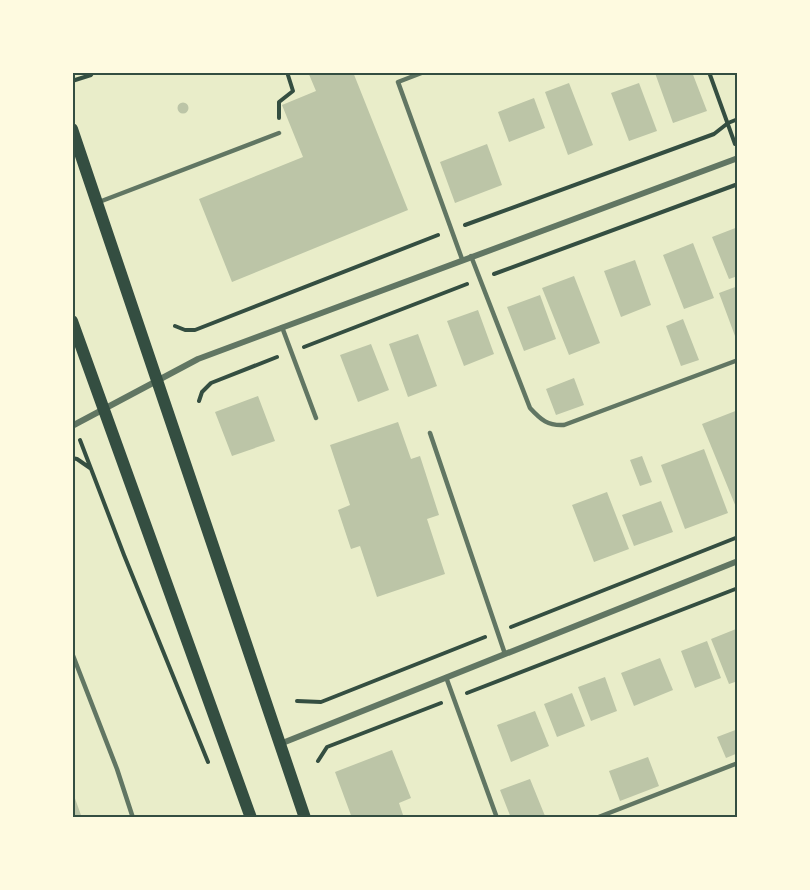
<svg xmlns="http://www.w3.org/2000/svg" width="810" height="890" font-family="'Golos Text',sans-serif">
	<style>
		.building { fill: #bcc5a7 }
		.lines { fill: none; stroke-linecap: round; stroke-linejoin: round }
		.path { stroke: #344e41; stroke-width: 4 }
		.service { stroke: #617663; stroke-width: 4.5 }
		.minor { stroke: #617663; stroke-width: 6 }
		.secondary { stroke: #344e41; stroke-width: 12 }
		.neatline { fill: none; stroke: #344e41; stroke-width: 2 }
	</style>
	<rect width="100%" height="100%" fill="#e9edc9"/>
	<!-- building -->
	<path class="building" d="M308,72H353L408,210L232,282L199,199L303,157L282,105L316,91Z
		M658,72H692L707,111L673,123L655,73Z
		M569,83L593,145L568,155L545,92Z
		M639,83L657,131L629,141L611,93Z
		M534,98L545,128L509,142L498,112Z
		M177.5 108a5.5 5.5 0 1 1 11 0a5.5 5.5 0 1 1-11 0Z
		M487,144L502,185L455,203L440,162Z
		M738,227V276L729,279L712,237Z
		M693,243L714,298L684,309L663,255Z
		M635,260L651,305L621,317L604,271Z
		M574,276L600,343L569,355L542,288Z
		M738,286V344L719,293Z
		M540,295L556,339L524,351L507,307Z
		M478,310L494,354L464,366L447,321Z
		M683,319L699,360L681,366L666,326Z
		M418,334L437,386L408,397L389,344Z
		M371,344L389,390L358,402L340,355Z
		M574,378L584,405L556,415L546,389Z
		M258,396L275,441L232,456L215,412Z
		M738,410V512L702,424Z
		M398,422L411,459L420,456L439,515L427,519L445,574L377,597L360,546L351,549L338,510L350,505L330,445Z
		M704,449L728,513L685,529L661,465Z
		M642,456L652,482L640,486L630,460Z
		M607,492L629,549L594,562L572,505Z
		M661,501L673,532L634,546L622,515Z
		M736,629L738,634V681L729,684L711,639Z
		M707,641L721,678L695,688L681,651Z
		M660,658L673,690L634,706L621,673Z
		M605,677L617,711L591,721L578,687Z
		M572,693L585,726L557,737L544,704Z
		M535,711L549,746L511,762L497,725Z
		M738,729V753L726,758L717,737Z
		M392,750L411,798L399,803L404,818H352L335,772Z
		M648,757L659,786L620,801L609,771Z
		M530,779L545,816L540,818H511L500,790Z
		M72,790L82,818H72Z"/>
	<g class="lines">
		<!-- path -->
		<path class="path" d="M709,72L735,144
			M72,81L91,75L93,72
			M279,118V102L293,91L287,72
			M465,225L714,134L728,123L738,119
			M494,274L738,184
			M175,326L185,330H195L438,235
			M304,347L467,284
			M199,401L202,392L211,383L277,357
			M80,440L124,555L208,762
			M72,458L77,459L90,468
			M511,627L738,537
			M467,693L738,588
			M297,701L321,702L485,637
			M318,761L327,747L441,703"/>
		<!-- service -->
		<path class="service" d="M424,72L398,82L462,259
			M99,202L279,133
			M471,256L530,408C541,420 548,426 564,425L738,360
			M282,327L316,418
			M430,433L505,654
			M72,653L117,769L133,818
			M446,677L497,818
			M596,818L738,763"/>
		<!-- minor -->
		<path class="minor" d="M72,426L198,359L738,158
			M280,744L738,561"/>
		<!-- secondary -->
		<path class="secondary" d="M72,129L305,818
			M72,321L251,818"/>
	</g>
	<!-- border -->
	<rect width="810" height="890" fill="none" stroke="#fefae0" stroke-width="147"/>
	<rect x="74" y="74" width="662" height="742" class="neatline"/>
</svg>
